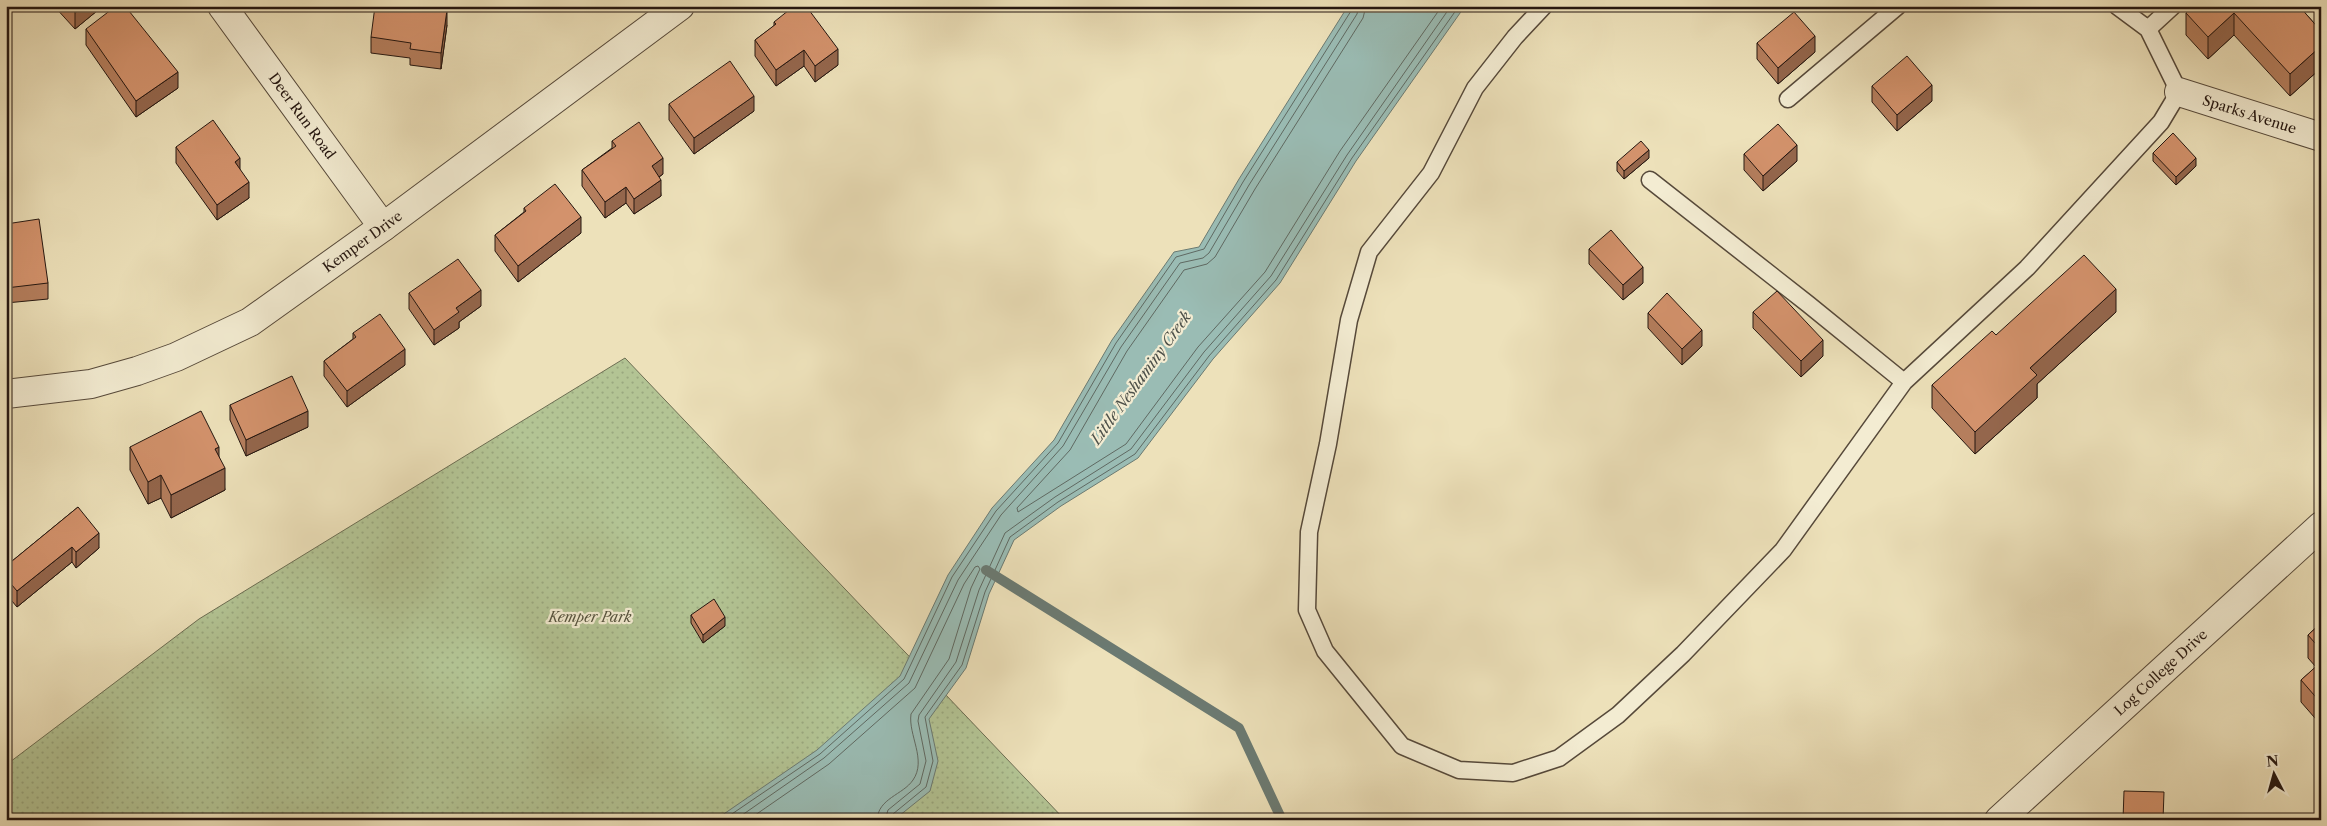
<svg xmlns="http://www.w3.org/2000/svg" width="2327" height="826" font-family="'Libre Caslon Text',serif">
	<style>
		.park { fill: url(#park-dots); stroke: #6c6d52 }
		.water { fill: #9abcb4; stroke: #6b7a72 }
		.lines { fill: none; stroke-linecap: round; stroke-linejoin: round }
		.shore { stroke: #5f6962; stroke-width: 1 }
		.stream { stroke: #6b7a72; stroke-width: 10 }
		.lane-casing { stroke: #56493a; stroke-width: 19 }
		.street-casing { stroke: #56493a; stroke-width: 30 }
		.lane { stroke: #f3ecd2; stroke-width: 16 }
		.street { stroke: #f3ecd2; stroke-width: 28 }
		.wall { fill: #b57e5d; stroke: #241610 }
		.shaded-wall { fill: #94664c; stroke: #241610 }
		.building { fill: #d3926c; stroke: #241610 }
		.labels { text-anchor: middle; stroke-width: 4.5; stroke-linejoin: round; paint-order: stroke }
		.street-label { font-size: 14px; fill: #241610; stroke: #f3ecd2 }
		.park-label { font-size: 14px; font-style: italic; fill: #56533e; stroke: #f3ecd2 }
		.water-label { font-size: 15px; font-style: italic; fill: #4d5049; stroke: #f3ecd2 }
	</style>
	<defs>
		<pattern id="park-dots" width="8" height="8" patternUnits="userSpaceOnUse" patternTransform="scale(1.25)"><rect width="8" height="8" fill="#b3c494"/><path d="M2 2h.1M6 6h.1" fill="none" stroke="#9aa87f" stroke-width="1.8" stroke-linecap="round"/></pattern>
	</defs>
	<rect width="100%" height="100%" fill="#ede1ba"/>
	<filter id="stains"><feTurbulence type="fractalNoise" baseFrequency=".004" numOctaves="4"/><feColorMatrix values="0 0 0 0 .2 0 0 0 0 .09 0 0 0 0 .02 0 0 0 .5 -.17"/></filter>
	<radialGradient id="worn" r=".72"><stop offset=".6" stop-color="#630" stop-opacity="0"/><stop offset="1" stop-color="#630" stop-opacity=".3"/></radialGradient>
	<!-- park -->
	<path class="park" d="M625,358L1065,820H6V765L199,619Z"/>
	<!-- water -->
	<path class="water" d="M1348,6H1465L1356,161L1280,283L1213,359L1138,458L1061,506L1014,540L989,594L966,668L929,719L938,761L930,791L894,820H715L817,750L900,676L948,575L992,508L1054,440L1112,340L1174,252L1199,247L1239,179Z"/>
	<g class="lines">
		<!-- shore -->
		<path class="shore" d="M1366,6L1363,18L1255,189L1215,257L1207,264L1184,270L1127,351L1070,450L1017,508L1018,512L1126,444L1198,347L1265,272L1340,151L1442,6
			M723,820L820,754L904,679L952,577L996,511L1058,443L1116,343L1176,257L1204,249L1243,182L1351,11L1352,6
			M735,820L824,758L909,683L958,580L1001,515L1063,446L1121,347L1180,263L1203,258L1209,253L1249,185L1357,14L1359,6
			M748,820L829,764L915,688L964,584L975,567L978,566L980,569L971,588L949,659L911,714C908,735 927,760 913,780C903,795 878,798 877,820
			M885,820L888,810L920,784L926,761L918,721L919,715L956,662L979,590L1005,533L1055,497L1131,449L1204,352L1271,276L1347,155L1451,6
			M891,820L893,814L926,787L933,761L925,717L962,665L985,592L1010,537L1058,502L1135,454L1209,356L1276,280L1352,158L1459,6"/>
		<!-- stream -->
		<path class="stream" d="M986,570L1239,728L1282,820"/>
		<defs>
			<path id="lane" d="M1544,6L1515,37L1475,88L1431,173L1369,252L1349,320L1328,444L1309,532L1307,610L1325,651L1402,746L1459,770L1513,773L1559,758L1618,715L1683,654L1783,550L1904,382L2027,268L2161,122L2179,92L2148,29L2117,6
				M2148,29L2173,6
				M1788,99L1898,6
				M1650,180L1808,304L1904,382"/>
			<g id="street">
				<path id="s1" d="M222,6L383,227"/>
				<path id="s2" d="M2179,92L2321,137"/>
				<path id="s3" d="M6,394L91,384L137,371L176,357L250,322L383,227L680,6"/>
				<path id="s4" d="M1999,820L2321,526"/>
			</g>
		</defs>
		<!-- lane casing -->
		<use href="#lane" class="lane-casing"/>
		<!-- street casing -->
		<use href="#street" class="street-casing"/>
		<!-- lane -->
		<use href="#lane" class="lane"/>
		<!-- street -->
		<use href="#street" class="street"/>
	</g>
	<!-- wall -->
	<path class="wall" d="M54,6H103L75,29Z
		M2299,6L2321,31V68L2290,96L2234,35L2208,59L2186,35V13Z
		M774,22L838,65L815,82L804,66L776,86L755,56V40L774,26Z
		M447,25L441,69L410,65V58L371,53V37Z
		M86,29L178,88L136,117L86,45Z
		M1757,43L1815,52L1778,84L1757,59Z
		M1872,86L1932,101L1897,131L1872,102Z
		M669,104L754,111L694,154L669,120Z
		M612,141L663,174L659,177L661,196L634,214L626,203L605,218L582,186V170L612,148Z
		M176,147L240,170L249,198L217,220L176,163Z
		M2153,153L2196,166L2176,185L2153,161Z
		M1744,154L1797,161L1763,191L1744,170Z
		M1649,158L1624,179L1617,171V162Z
		M524,208L581,233L518,282L495,251V235L524,212Z
		M6,224L48,283V299L6,303Z
		M1589,249L1643,283L1623,300L1589,264Z
		M409,293L481,306L459,322V328L434,345L409,309Z
		M1753,312L1823,356L1801,377L1753,328Z
		M2116,312L2037,384V398L1975,454L1932,408V385L1996,335Z
		M1648,313L1702,346L1682,365L1648,328Z
		M353,333L405,365L347,407L324,376V361L353,339Z
		M230,405L308,427L246,456L230,420Z
		M130,447L219,457L225,490L171,518L161,498L148,504L130,470Z
		M78,507L99,548L76,568L72,562L17,607L6,594V566Z
		M691,615L725,626L703,643L691,623Z
		M2321,623V725L2301,702V680L2316,667L2308,658V635Z"/>
	<!-- shaded-wall -->
	<path class="shaded-wall" d="M83,6H103L75,29V13Z
		M447,10V25L441,69V53Z
		M2234,13V35L2208,59V37Z
		M1815,36V52L1778,84V68Z
		M2321,46V68L2290,96V74Z
		M838,49V65L815,82V66Z
		M804,50V66L776,86V70Z
		M178,72V88L136,117V101Z
		M1932,85V101L1897,131V115Z
		M754,96V111L694,154V138Z
		M1797,145V161L1763,191V176Z
		M1649,150V158L1624,179V171Z
		M240,158V174L235,162Z
		M663,158V174L652,182V166Z
		M2196,158V166L2176,185V177Z
		M661,180V196L634,214V199Z
		M249,182V198L217,220V205Z
		M626,187V203L605,218V202Z
		M581,217V233L518,282V266Z
		M1643,267V283L1623,300V285Z
		M2116,289V312L2037,384V398L1975,454V432L2030,368Z
		M481,290V306L459,322V328L434,345V330L456,308Z
		M1702,330V346L1682,365V349Z
		M1823,340V356L1801,377V361Z
		M405,349V365L347,407V391Z
		M308,411V427L246,456V440Z
		M219,447V469L215,449Z
		M225,468V490L171,518V495Z
		M161,475V498L148,504V482Z
		M99,533V548L76,568V552Z
		M72,547V562L17,607V591Z
		M725,617V626L703,643V635Z"/>
	<!-- building -->
	<path class="building" d="M69,6H83L75,13Z
		M116,6H125L178,72L136,101L86,29Z
		M375,6H424L447,10L441,53L410,49L411,43L371,37Z
		M794,6H806L838,49L815,66L804,50L776,70L755,40L776,24L774,22Z
		M2193,6H2299L2321,31V46L2290,74L2234,13L2208,37L2186,13Z
		M1794,12L1815,36L1778,68L1757,43Z
		M1907,56L1932,85L1897,115L1872,86Z
		M730,61L754,96L694,138L669,104Z
		M213,120L240,158L235,162L249,182L217,205L176,147Z
		M639,122L663,158L652,166L661,180L634,199L626,187L605,202L582,170L616,146L612,141Z
		M1778,124L1797,145L1763,176L1744,154Z
		M2173,133L2196,158L2176,177L2153,153Z
		M1641,141L1649,150L1624,171L1617,162Z
		M555,184L581,217L518,266L495,235L526,211L524,208Z
		M39,219L48,283L6,288V224Z
		M1611,230L1643,267L1623,285L1589,249Z
		M2084,255L2116,289L2030,368L2037,375L1975,432L1932,385L1992,331L1996,335Z
		M458,259L481,290L456,308L459,312L434,330L409,293Z
		M1777,291L1823,340L1801,361L1753,312Z
		M1667,293L1702,330L1682,349L1648,313Z
		M380,314L405,349L347,391L324,361L356,337L353,333Z
		M292,376L308,411L246,440L230,405Z
		M201,411L219,447L215,449L225,468L171,495L161,475L148,482L130,447Z
		M78,507L99,533L76,552L72,547L17,591L6,578V566Z
		M714,599L725,617L703,635L691,615Z
		M2321,623V650L2308,635Z
		M2321,662V703L2301,680Z
		M2124,791L2164,792L2163,820H2123Z"/>
	<g class="labels">
		<!-- street labels -->
		<g class="street-label">
			<text dy="5" stroke="none"><textPath href="#s2" startOffset="74">Sparks Avenue</textPath></text>
			<text dy="5" stroke="none"><textPath href="#s1" startOffset="136">Deer Run Road</textPath></text>
			<text dy="5" stroke="none"><textPath href="#s3" startOffset="395">Kemper Drive</textPath></text>
			<text dy="5" stroke="none"><textPath href="#s4" startOffset="219">Log College Drive</textPath></text>
		</g>
		<!-- park labels -->
		<g class="park-label">
			<text x="590" y="622">Kemper Park</text>
		</g>
		<!-- water labels -->
		<g class="water-label">
			<text transform="translate(1141 378) rotate(-54)" y="5">Little Neshaminy Creek</text>
		</g>
	</g>
	<!-- margin -->
	<rect width="2327" height="826" fill="none" stroke="#ede1ba" stroke-width="25"/>
	<rect x="8" y="8" width="2312" height="811" fill="none" stroke="#241610" stroke-width="2.5"/>
	<rect x="12" y="12" width="2302" height="801" fill="none" stroke="#241610"/>
	<!-- north arrow -->
	<g transform="translate(2274 774) rotate(354)" stroke="#f3ecd2" stroke-width="4" paint-order="stroke">
	<path d="M0-4L9 19L0 12L-9 19Z" fill="#241610"/>
	<text y="-8" font-size="14" font-weight="bold" text-anchor="middle" fill="#241610">N</text>
	</g>
	<rect width="100%" height="100%" filter="url(#stains)"/>
	<rect width="100%" height="100%" fill="url(#worn)"/>
</svg>
